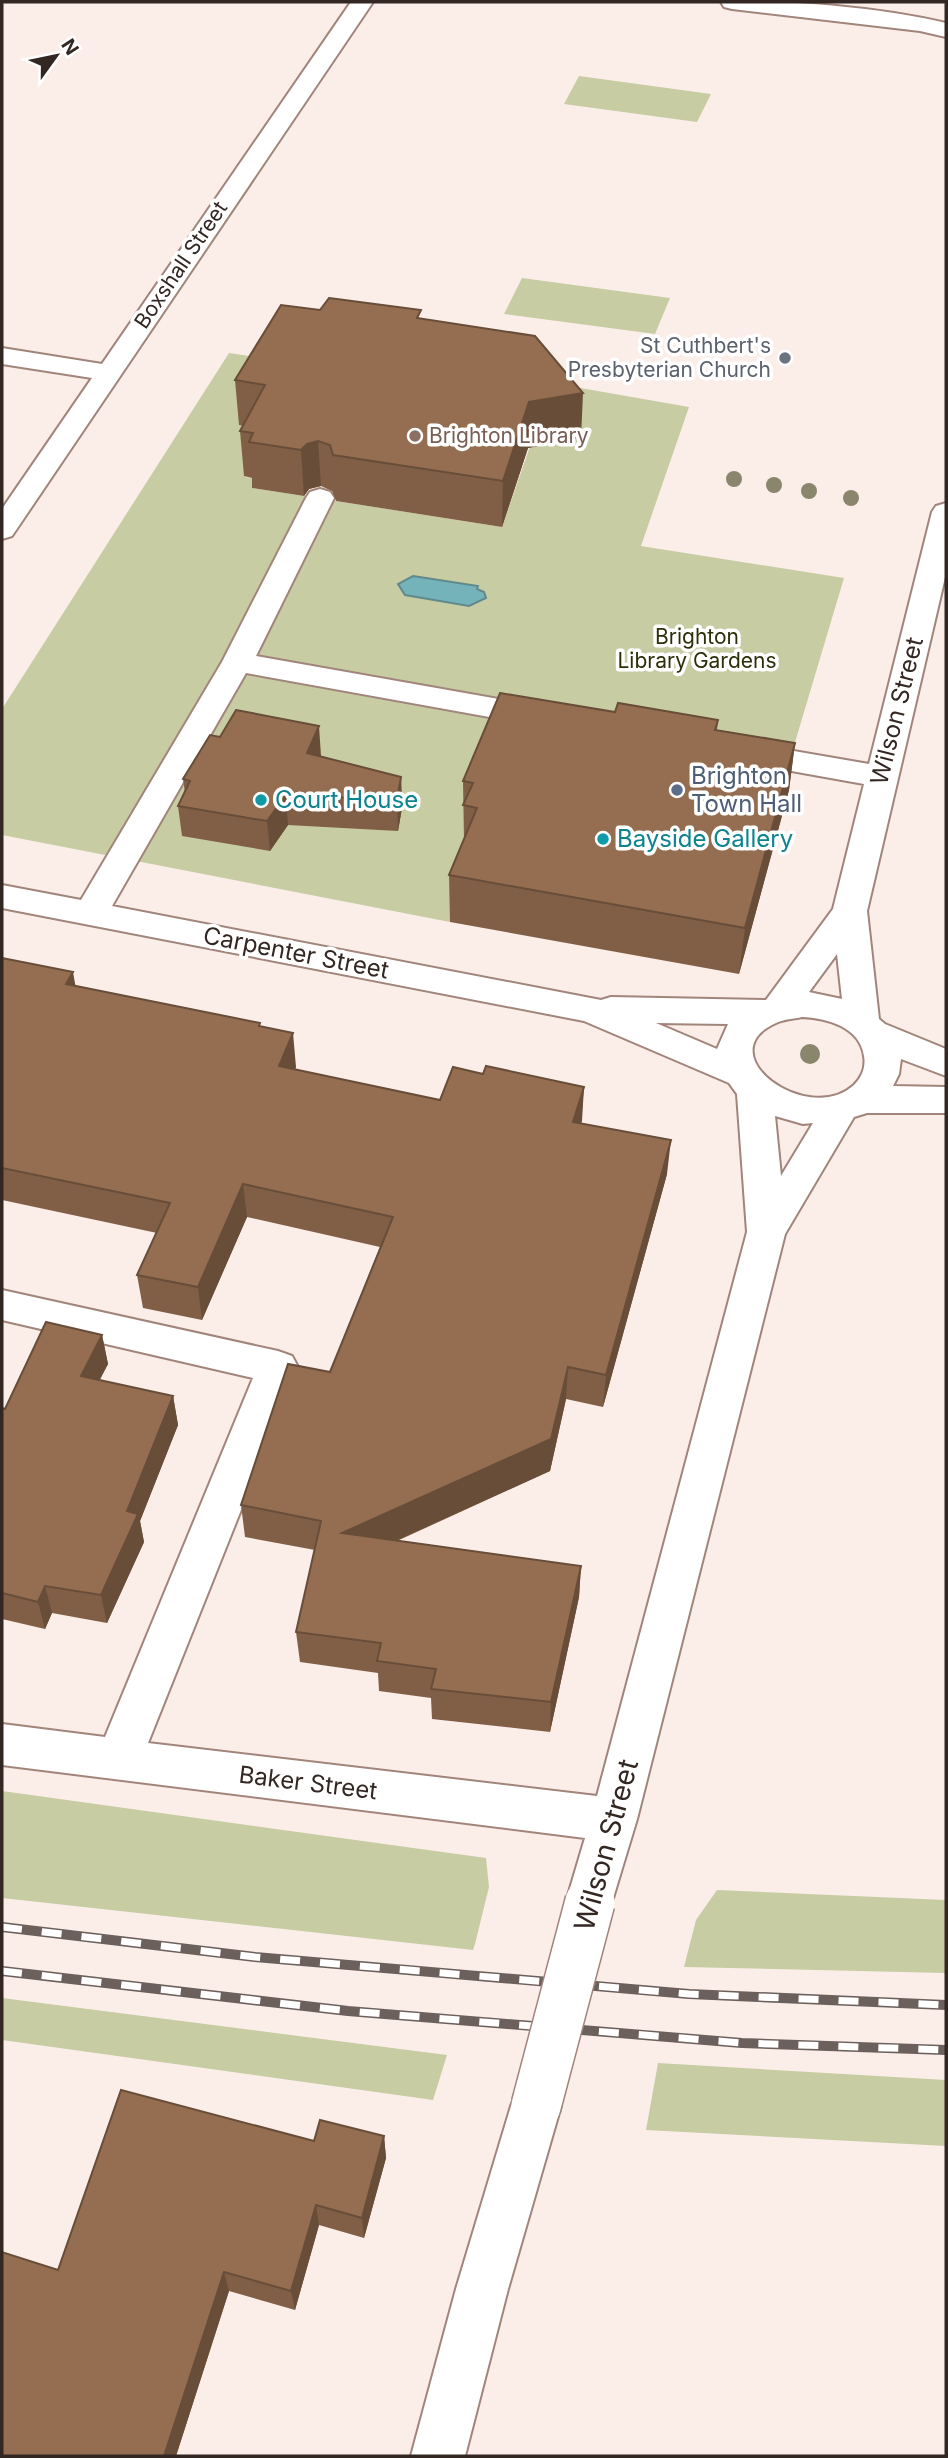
<svg xmlns="http://www.w3.org/2000/svg" width="948" height="2458" font-family="Inter,sans-serif">
	<style>
		.green { fill: #c7cca3 }
		.water { fill: #74b3b9; stroke: #60898c; stroke-width: 2 }
		.lines { fill: none; stroke-linecap: round; stroke-linejoin: round }
		.minor-casing { stroke: #a1857b; stroke-width: 4 }
		.minor { fill: #fff; fill-rule: evenodd }
		.rail-casing { stroke: #6c605c; stroke-width: 10 }
		.rail { stroke: #fff; stroke-width: 7; stroke-dasharray: 20; stroke-linecap: butt }
		.minor-bridge-casing { stroke: #a1857b; stroke-width: 52; stroke-linecap: butt }
		.minor-bridge { stroke: #fff; stroke-width: 49 }
		.tree { fill: #8a856d }
		.wall { fill: #805f46 }
		.shaded-wall { fill: #684d39 }
		.building { fill: #956e51; stroke: #684d39; stroke-width: 2 }
		.worship-dot { fill: #6b7280; stroke: #fff; stroke-width: 2.5 }
		.education-dot { fill: #8d6e63; stroke: #fff; stroke-width: 2.5 }
		.service-dot { fill: #5c6f8a; stroke: #fff; stroke-width: 2.5 }
		.culture-dot { fill: #0f9aa8; stroke: #fff; stroke-width: 2.5 }
		.labels { text-anchor: middle; stroke-width: 7; stroke-linejoin: round; paint-order: stroke }
		.far-street-label { font-size: 21px; fill: #332723; stroke: #fff }
		.far-worship-label { font-size: 21px; fill: #5b616d; stroke: #fff; text-anchor: end }
		.far-education-label { font-size: 21px; fill: #785e54; stroke: #fff; text-anchor: start }
		.far-park-label { font-size: 21px; fill: #2d2f08; stroke: #fff }
		.street-label { font-size: 24px; fill: #332723; stroke: #fff }
		.service-label { font-size: 24px; fill: #4e5e75; stroke: #fff; text-anchor: start }
		.culture-label { font-size: 24px; fill: #0d838f; stroke: #fff; text-anchor: start }
		.near-street-label { font-size: 28px; fill: #332723; stroke: #fff }
	</style>
	<rect width="100%" height="100%" fill="#fbeee9"/>
	<!-- green -->
	<path class="green" d="M579,76L711,94L697,122L564,104Z
		M522,278L670,298L655,334L504,314Z
		M229,353L277,360L239,425L269,430L245,477L257,479L253,488L502,527L552,383L689,407L641,546L844,578L793,749L477,854L450,922L2,835V709Z
		M2,1791L486,1858L489,1887L475,1944L473,1950L2,1898Z
		M717,1890L946,1900V1973L684,1967L696,1920Z
		M2,1998L447,2055L433,2100L2,2040Z
		M658,2063L946,2080V2146L646,2130Z"/>
	<!-- water -->
	<path class="water" d="M413,576L478,586L477,589L484,592L486,598L469,606L405,595L398,584Z"/>
	<g class="lines">
		<defs>
			<path id="minor" d="M351,2H373L12,536L2,539V509L92,378L2,364V348L102,364Z
				M721,2C791,0 877,7 946,23V37L920,31L732,9L724,7Z
				M320,489L330,492L334,498L256,656L544,707L555,710L560,717L555,724L544,727L246,673L112,906L601,1000L611,997L766,1000L833,909L864,784L741,762L730,759L725,752L730,745L741,742L869,764L932,512L936,506L946,503V573L867,911L879,1019L885,1024L946,1049V1076L901,1059L899,1074L893,1086L946,1087V1113H867L854,1117L785,1234L637,1819L607,1918L590,1924L573,1918L566,1902L585,1838L2,1765V1724L105,1737L253,1378L2,1320V1290L278,1351L292,1356L298,1367L148,1743L597,1796L747,1232L737,1094L729,1083L584,1021L2,908V885L81,900L222,662L306,498L310,492ZM837,954L842,999L809,992ZM802,1017C827,1018 860,1027 864,1056C866,1067 862,1077 854,1085C808,1127 707,1054 776,1023C784,1019 794,1019 802,1017ZM656,1023L728,1024L717,1049ZM775,1116L803,1124L813,1123L781,1176Z
				M536,2081L554,2088L561,2106L508,2289L465,2456H411L456,2289L511,2106L518,2088Z"/>
		</defs>
		<!-- minor casing -->
		<use href="#minor" class="minor-casing"/>
		<!-- minor -->
		<use href="#minor" class="minor"/>
		<defs>
			<path id="rail" d="M2,1927L255,1957L689,1994L946,2005
				M2,1971L348,2011L742,2043L946,2050"/>
		</defs>
		<!-- rail casing -->
		<use href="#rail" class="rail-casing"/>
		<!-- rail -->
		<use href="#rail" class="rail"/>
		<defs>
			<path id="minor-bridge" d="M536,2106L590,1902"/>
		</defs>
		<!-- minor-bridge casing -->
		<use href="#minor-bridge" class="minor-bridge-casing"/>
		<!-- minor-bridge -->
		<use href="#minor-bridge" class="minor-bridge"/>
	</g>
	<!-- trees -->
	<g class="tree">
		<circle cx="734" cy="479" r="8"/>
		<circle cx="774" cy="485" r="8"/>
		<circle cx="809" cy="491" r="8"/>
		<circle cx="851" cy="498" r="8"/>
		<circle cx="810" cy="1054" r="10"/>
	</g>
	<!-- wall -->
	<path class="wall" d="M320,310L421,319L581,438L528,448L502,527L336,501L332,491L321,486L309,489L304,496L252,488V478L244,476L240,431L243,426L239,425L235,380Z
		M615,712L718,720L717,730L795,743L789,790L739,974L450,922L449,875L464,840L463,781Z
		M321,756L401,777L402,808L398,831L288,825L270,851L182,836L178,806L185,793L183,779Z
		M2,958L75,986L260,1026L296,1067L295,1069L440,1100L483,1074L584,1087L581,1123L667,1174L603,1407L566,1399L550,1471L397,1541L581,1566L579,1597L550,1732L432,1719L431,1698L379,1691L378,1673L300,1662L296,1632L315,1550L245,1537L241,1505L330,1372L380,1247L247,1217L202,1320L143,1308L137,1275L157,1233L2,1200Z
		M102,1335L108,1364L99,1380L173,1396L178,1425L140,1521L144,1542L107,1623L52,1613L45,1629L2,1619V1408L5,1409Z
		M384,2136L386,2158L364,2238L319,2225L295,2310L229,2291L176,2456H2L58,2270L314,2141Z"/>
	<!-- shaded-wall -->
	<path class="shaded-wall" d="M583,393L581,438L528,448L502,527L503,481L529,402Z
		M318,441L321,486L309,489L304,496L301,450L307,444Z
		M319,726L321,756L309,784L307,753Z
		M795,743L789,790L739,974L745,928Z
		M401,777L402,808L398,831L397,800Z
		M286,795L288,825L270,851L267,821Z
		M73,972L79,1006L66,984Z
		M293,1033L296,1067L282,1100L279,1066Z
		M584,1087L582,1121L571,1155L573,1122Z
		M671,1140L667,1174L603,1407L606,1375Z
		M243,1184L247,1217L202,1320L198,1287Z
		M102,1335L108,1364L87,1405L81,1376Z
		M568,1367L566,1399L550,1471L344,1564L342,1533Z
		M173,1396L178,1425L140,1521L144,1542L107,1623L101,1595L127,1511Z
		M581,1566L579,1597L550,1732L551,1702Z
		M45,1586L52,1613L45,1629L38,1602Z
		M384,2136L386,2158L364,2238L362,2218Z
		M316,2205L319,2225L295,2310L291,2291Z
		M224,2272L229,2291L176,2456H164Z"/>
	<!-- building -->
	<path class="building" d="M329,298L421,310L417,318L535,336L583,393L529,402L503,481L333,455L330,445L318,441L307,444L301,450L249,442L253,433L240,431L265,385L235,380L281,305L320,310Z
		M500,693L615,712L618,703L718,720L715,730L795,743L745,928L449,875L477,808L463,805L473,783L463,781Z
		M236,710L319,726L307,753L401,777L397,800L286,795L267,821L178,806L190,781L183,779L210,735L220,737Z
		M2,958L73,972L66,984L260,1023L259,1026L293,1033L279,1066L440,1100L453,1067L483,1074L486,1066L584,1087L573,1122L671,1140L606,1375L568,1367L551,1439L342,1533L581,1566L551,1702L431,1689L436,1669L377,1661L381,1643L296,1632L321,1521L241,1505L288,1364L330,1372L393,1217L243,1184L198,1287L137,1275L170,1203L2,1168Z
		M46,1322L102,1335L81,1376L173,1396L127,1511L138,1514L101,1595L45,1586L38,1602L2,1593V1408L5,1409Z
		M121,2090L314,2141L320,2120L384,2136L362,2218L316,2205L291,2291L224,2272L164,2456H2V2252L58,2270Z"/>
	<!-- markers -->
	<circle class="worship-dot" cx="785" cy="358" r="7"/>
	<circle class="education-dot" cx="415" cy="436" r="7"/>
	<circle class="service-dot" cx="677" cy="790" r="7"/>
	<g class="culture-dot">
		<circle cx="261" cy="800" r="7"/>
		<circle cx="603" cy="839" r="7"/>
	</g>
	<g class="labels">
		<!-- far-street labels -->
		<g class="far-street-label">
			<text transform="translate(181 265) rotate(-56)" y="7">Boxshall Street</text>
		</g>
		<!-- far-worship labels -->
		<g class="far-worship-label">
			<text x="771" y="353">St Cuthbert's<tspan x="771" dy="24">Presbyterian Church</tspan></text>
		</g>
		<!-- far-education labels -->
		<g class="far-education-label">
			<text x="429" y="443">Brighton Library</text>
		</g>
		<!-- far-park labels -->
		<g class="far-park-label">
			<text x="697" y="644">Brighton<tspan x="697" dy="24">Library Gardens</tspan></text>
		</g>
		<!-- street labels -->
		<g class="street-label">
			<text transform="translate(897 711) rotate(-76)" y="8">Wilson Street</text>
			<text transform="translate(296 953) rotate(11)" y="8">Carpenter Street</text>
			<text transform="translate(308 1783) rotate(7)" y="8">Baker Street</text>
		</g>
		<!-- service labels -->
		<g class="service-label">
			<text x="691" y="784">Brighton<tspan x="691" dy="28">Town Hall</tspan></text>
		</g>
		<!-- culture labels -->
		<g class="culture-label">
			<text x="275" y="808">Court House</text>
			<text x="617" y="847">Bayside Gallery</text>
		</g>
		<!-- near-street labels -->
		<g class="near-street-label">
			<text transform="translate(606 1845) rotate(-75)" y="10">Wilson Street</text>
		</g>
	</g>
	<!-- border -->
	<rect width="948" height="2458" fill="none" stroke="#332723" stroke-width="7"/>
	<!-- north arrow -->
	<g transform="translate(56 56) rotate(57)" stroke="#ffffff" stroke-width="5" paint-order="stroke">
	<path d="M0-5L12 26L0 18L-12 26Z" fill="#332723"/>
	<text y="-10" font-size="19" font-weight="bold" text-anchor="middle" fill="#332723">N</text>
	</g>
</svg>
